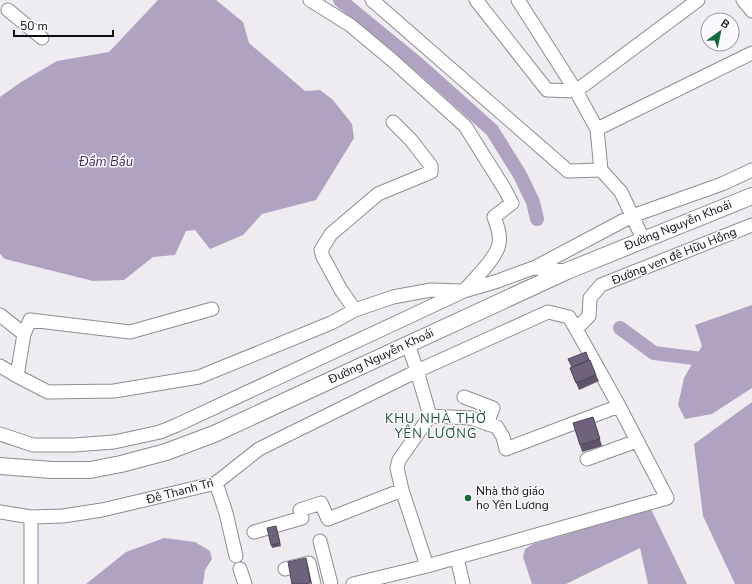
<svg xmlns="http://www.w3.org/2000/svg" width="752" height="584" font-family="'Nunito Sans',sans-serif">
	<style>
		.water { fill: #b0a3c2 }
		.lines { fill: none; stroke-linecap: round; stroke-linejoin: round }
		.canal { stroke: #b0a3c2; stroke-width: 14 }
		.minor-casing { stroke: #8e8c91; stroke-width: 15 }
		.major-casing { stroke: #8e8c91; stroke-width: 18 }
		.minor { stroke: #fff; stroke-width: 13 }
		.major { stroke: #fff; stroke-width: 16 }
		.wall { fill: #5f546c }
		.shaded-wall { fill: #4d4558 }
		.building { fill: #6e627d; stroke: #4d4558 }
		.poi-dot { fill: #136b3e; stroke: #fbf9fe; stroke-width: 1.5 }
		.labels { text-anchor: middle; stroke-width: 3; stroke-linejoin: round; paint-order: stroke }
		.street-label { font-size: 12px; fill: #0e0e0f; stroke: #fbf9fe }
		.poi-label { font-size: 12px; fill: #0e0e0f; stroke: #fbf9fe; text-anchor: start }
		.water-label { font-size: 13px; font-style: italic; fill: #3e2953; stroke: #fbf9fe }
		.neighbourhood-label { font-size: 13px; letter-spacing: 1px; fill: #1b5333; stroke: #fbf9fe }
	</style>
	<rect width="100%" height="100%" fill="#eeecf1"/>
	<!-- water -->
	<path class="water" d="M158,0H216L243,22L249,43L305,91L320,90L333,100L352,124L354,138L316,200L262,214L243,235L210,249L195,230L186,231L175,255L153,257L124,280L93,281L5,259L0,254V97L21,82L57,61L109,52Z
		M752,305V388L712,414L685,419L678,405L684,378L702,346L695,325Z
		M752,402V584H735L703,516L694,444Z
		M651,509L687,584H648L640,548L566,584H532L523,557L525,549L533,544Z
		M164,538L195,542L210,551L212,559L205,570L203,584H86L126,552Z"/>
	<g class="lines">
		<!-- canal -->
		<path class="canal" d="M340,0L418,64L492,130L520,175L533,202L537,219
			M620,328L654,353L702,359"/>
		<defs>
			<path id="minor" d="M372,0L568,171L601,170L621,192L643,239
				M476,0L547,90L576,91L698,0
				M518,0L576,91L597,129L601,170
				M743,0L752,11
				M8,10L42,38
				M597,129L752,53
				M534,268L632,216L722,184L752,170
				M355,310L341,290L323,257L321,250L331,234L378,194L431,172V166L428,162L411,140L393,122
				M0,315L24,334
				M576,329L589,316L590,298L601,285L752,225
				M408,344L417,371L430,416L399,460L397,468L402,490L427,566
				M0,366L17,376L48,392L114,391L199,377L331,323L355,310L393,297L431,290L464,291C473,280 497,258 499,244C501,235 497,225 494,217L512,203L504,188L465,126L392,60L350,25L310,0
				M17,376L24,334L30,320L130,332L212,309
				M464,397L493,408L487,424
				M430,416L471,418L497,427L503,437L506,449L619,406
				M0,434L33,445H74L114,442L160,432L177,425L464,291L498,281L533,268L567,271
				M587,459L637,441
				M216,483L226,513L236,556
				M0,512L31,517L63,516L102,510L216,483L259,449L417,371L548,312L569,317L576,329L619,406L667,498L427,566L353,584
				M31,517V584
				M254,532L302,518L300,510L321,503L328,519L402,490
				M320,541L331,584
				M457,558L463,584
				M240,569L245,584
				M285,569L309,563L314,584"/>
			<path id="major" d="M0,466L52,470H90L121,464L166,452L214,434L567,271L752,196"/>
		</defs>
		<!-- minor casing -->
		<use href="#minor" class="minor-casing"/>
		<!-- major casing -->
		<use href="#major" class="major-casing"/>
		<!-- minor -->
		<use href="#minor" class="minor"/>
		<!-- major -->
		<use href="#major" class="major"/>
	</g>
	<!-- wall -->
	<path class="wall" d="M570,368L596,375L599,381L579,390Z
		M593,417L602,446L582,452L580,445Z
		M276,526L281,546L272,548L271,545Z"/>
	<!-- shaded-wall -->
	<path class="shaded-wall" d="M306,558L308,565L312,584H311L310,583Z"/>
	<!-- building -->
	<path class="building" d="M586,352L589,360L572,367L568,359Z
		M590,360L596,375L576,383L570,368Z
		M593,417L600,439L580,445L573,423Z
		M276,526L280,543L271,545L267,528Z
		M306,558L310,583L305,584H292L288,562Z"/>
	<!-- markers -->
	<circle class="poi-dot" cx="468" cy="498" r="4"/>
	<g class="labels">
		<!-- street labels -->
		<g class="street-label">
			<text transform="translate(678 225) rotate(-22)" y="4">Đường Nguyễn Khoái</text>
			<text transform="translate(674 256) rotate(-22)" y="4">Đường ven đê Hữu Hồng</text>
			<text transform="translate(381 356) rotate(-25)" y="4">Đường Nguyễn Khoái</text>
			<text transform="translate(180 491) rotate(-15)" y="4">Đê Thanh Trì</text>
		</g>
		<!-- poi labels -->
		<g class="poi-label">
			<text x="476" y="495">Nhà thờ giáo<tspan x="476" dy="14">họ Yên Lương</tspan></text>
		</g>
		<!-- water labels -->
		<g class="water-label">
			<text x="106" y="166">Đầm Bầu</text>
		</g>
		<!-- neighbourhood labels -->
		<g class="neighbourhood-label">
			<text x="436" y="423">KHU NHÀ THỜ<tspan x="436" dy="15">YÊN LƯƠNG</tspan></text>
		</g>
	</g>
	<!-- north arrow -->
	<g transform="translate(720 32) rotate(33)"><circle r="19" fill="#fbf9fe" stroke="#9c9b9e"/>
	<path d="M0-3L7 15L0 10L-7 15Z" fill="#136b3e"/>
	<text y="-6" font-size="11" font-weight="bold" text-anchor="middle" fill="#0e0e0f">B</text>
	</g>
	<!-- scale -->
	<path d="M14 30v6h99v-6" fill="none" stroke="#0e0e0f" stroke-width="2"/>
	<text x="20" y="30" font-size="12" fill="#0e0e0f" stroke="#fbf9fe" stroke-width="3" paint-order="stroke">50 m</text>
</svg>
